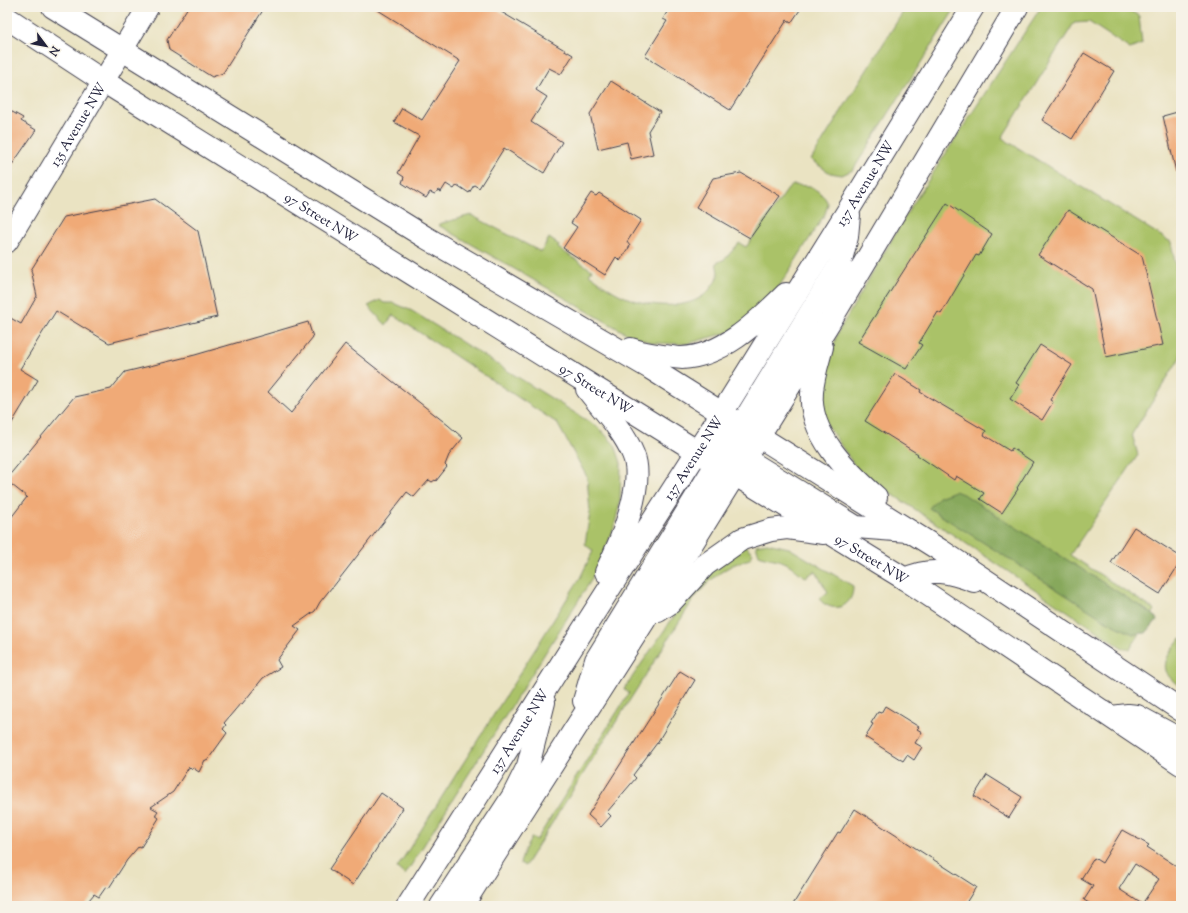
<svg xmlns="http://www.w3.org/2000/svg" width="1188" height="913" font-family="'Sorts Mill Goudy',serif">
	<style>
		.green { fill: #aac267; stroke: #667251 }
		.forest { fill: #87a85c; stroke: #54654c }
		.building { fill: #f0aa77; fill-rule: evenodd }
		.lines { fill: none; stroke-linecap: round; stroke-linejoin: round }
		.minor-casing { stroke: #403f4f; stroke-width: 23 }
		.major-casing { stroke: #403f4f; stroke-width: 24 }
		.minor { stroke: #fff; stroke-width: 21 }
		.major { stroke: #fff; stroke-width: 22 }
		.labels { text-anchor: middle; stroke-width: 4; stroke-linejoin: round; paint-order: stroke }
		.street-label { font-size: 14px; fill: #22223b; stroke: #f7f3e8 }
	</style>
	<rect width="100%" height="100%" fill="#f7f3e8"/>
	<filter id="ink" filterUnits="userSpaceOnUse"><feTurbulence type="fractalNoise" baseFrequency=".025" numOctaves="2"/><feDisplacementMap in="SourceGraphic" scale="8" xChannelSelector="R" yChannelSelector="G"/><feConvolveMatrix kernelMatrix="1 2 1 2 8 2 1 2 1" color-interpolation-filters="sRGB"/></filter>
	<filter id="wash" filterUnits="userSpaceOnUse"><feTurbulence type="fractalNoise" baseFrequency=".012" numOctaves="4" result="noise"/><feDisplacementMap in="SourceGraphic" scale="16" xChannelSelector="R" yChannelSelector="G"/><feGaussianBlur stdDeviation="0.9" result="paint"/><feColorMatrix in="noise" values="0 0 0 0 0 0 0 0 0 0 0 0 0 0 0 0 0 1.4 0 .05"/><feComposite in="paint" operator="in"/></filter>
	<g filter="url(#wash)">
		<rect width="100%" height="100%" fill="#eae3c2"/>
		<!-- green -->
		<path class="green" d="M906,7H956L853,170L842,175L830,173L811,160Z
			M1041,7H1124L1139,16L1142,44L1130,49L1089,22L1074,23L1002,138L1171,242L1181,293V356L1132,434L1138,455L1070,555L1155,610L1130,649H1124L859,472L823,419L820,396L837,334L909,210Z
			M793,185L810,186L819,192L825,198L828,204L825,214L777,290L734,331L686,344L653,343L629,335L438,225L439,224L471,215L541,252L549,238L559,245L558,248L592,270L589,274C600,282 611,291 623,296C647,307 696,313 712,286C714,283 718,279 718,275C718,271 717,267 716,263L725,259L739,243L746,247L788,189Z
			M380,300L384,303H394L412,311L599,428L615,445L621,463L620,502L614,528L604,552L590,582L405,875L397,868L580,578L593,551L585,544L590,512L587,477L557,423L393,315L386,325L368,306Z
			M767,543L789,548L853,586C854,607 833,615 819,599L828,592L815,571L806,577C800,575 792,565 784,562C776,558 767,559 759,555L756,545Z
			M744,545L753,553L750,559C725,565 709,580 693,600L525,866L520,863L525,849L532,837L536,840L541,833L629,693L624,689L681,606L705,577Z
			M1181,637V687C1155,670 1166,657 1181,637Z"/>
		<!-- forest -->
		<path class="forest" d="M955,491L965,495L1154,615L1157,620L1146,633L1133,634L1108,622L929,508L939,497Z"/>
		<g id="blocks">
			<!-- building -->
			<path class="building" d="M188,7H265L223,73L212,77L169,50L167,40Z
				M373,7H493L573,55L561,74L549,68L536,90L547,97L531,122L562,142L544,173L504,148L479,188L474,185L469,193L457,185L454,189L446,184L441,192L438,190L435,194L430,192L426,198L402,183L404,177L398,173L419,136L394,122L402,108L422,120L460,61Z
				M670,7H802L791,23L787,20L730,110L645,56L667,21L663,19Z
				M1084,53L1114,71L1072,139L1042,120Z
				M611,81L660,112L648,131L653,154L631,159L627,142L598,149L590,114Z
				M7,109L23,118L21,121L36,130L7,172Z
				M1181,111V172H1176L1163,116Z
				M741,173L780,196L750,238L696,207L713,178Z
				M591,193L596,196L599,193L641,220L627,242L630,246L620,261L616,257L605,275L563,248L577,227L571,223Z
				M155,199L198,231L217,317L109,343L56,311L20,369L38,380L7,431V316L21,324L37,296L31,270L64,217Z
				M947,203L992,234L979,256L976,255L941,314L938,312L919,343L922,345L906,369L858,342Z
				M1068,210L1142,256L1163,345L1106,357L1092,289L1038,255Z
				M308,322L313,337L268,392L291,413L345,344L448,425L463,438L449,455L445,465L447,467L436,481L435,480L432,482L429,480L414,497L407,492L333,587H332L320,602L315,611L294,626L300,630L277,660L281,667L263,678L242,704H240L224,723L226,725L223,729L227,733L207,761L205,760L199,772L193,768L191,769L189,767L173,792L151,807L158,811L155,815L159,818L141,847L139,846L127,860L109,888L106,887L99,897L94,894L84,906H7V523L27,497L7,481V478L74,397L111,389L125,372L195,355Z
				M1040,345L1072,365L1050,400L1053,402L1042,420L1010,399L1019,385L1016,383Z
				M895,374L921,390L920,392L986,431L984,435L1010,451L1012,448L1033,462L1017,488L1018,489L1002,513L980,499L984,493L956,476L954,480L917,455L918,454L865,421Z
				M1134,527L1181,557V561L1160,594L1111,563Z
				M680,671L695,680L657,743L633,775L636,778L607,812L611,816L601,827L588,815Z
				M885,706L919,727L917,729L922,732L915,743L922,747L914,760L907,755L903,761L865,737L873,724L871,723L878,712L881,713Z
				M987,775L1022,797L1009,818L974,796Z
				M381,793L403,808L353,885L329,869Z
				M855,809L976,887L964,906H792L838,832L840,833Z
				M1122,830L1149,845L1147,847L1181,869V906H1094L1084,900L1093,886L1081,879L1094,858L1102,863ZM1135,864L1159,879L1142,904L1119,889Z"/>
		</g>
	</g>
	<g filter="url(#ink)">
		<use href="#blocks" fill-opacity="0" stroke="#403f4f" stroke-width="1"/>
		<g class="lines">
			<defs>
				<g id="minor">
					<path id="s1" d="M7,242L148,7"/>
				</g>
				<g id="major">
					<path d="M53,7L425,237L650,368L940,550L1181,710"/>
					<path id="s2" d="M7,18L103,81L414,275L682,442L905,579L1181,764"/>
					<path d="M822,347C818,362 813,377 812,392C808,434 848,472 876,497"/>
					<path d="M631,349C642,353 652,354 663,356C669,356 676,358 682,358C724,356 758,321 786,294"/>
					<path d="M587,389C603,410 623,430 633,454C646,484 620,544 606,572"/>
					<path d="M736,438L750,411L840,264L847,237L849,215"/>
					<path d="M731,453L744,458L856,527L908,531"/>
					<path d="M905,579C930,567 950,572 974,581"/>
					<path d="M658,611L670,603L705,565L742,539L771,530L787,528L824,533"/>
					<path d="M584,701L596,660L717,463C723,447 724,431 722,413"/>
					<path d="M1112,717L1128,715L1137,716L1181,740"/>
					<path id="s3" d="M408,906L586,625L722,413L849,209L973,7"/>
					<path d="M441,906L513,796L528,766L544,702"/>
					<path d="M462,906L644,621L830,321L1017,7"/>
				</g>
			</defs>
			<!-- minor casing -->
			<use href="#minor" class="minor-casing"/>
			<!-- major casing -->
			<use href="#major" class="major-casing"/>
			<!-- minor -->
			<use href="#minor" class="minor"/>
			<!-- major -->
			<use href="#major" class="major"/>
		</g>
	</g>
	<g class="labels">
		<!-- street labels -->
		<g class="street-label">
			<text dy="5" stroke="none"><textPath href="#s1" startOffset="137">135 Avenue NW</textPath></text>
			<text dy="5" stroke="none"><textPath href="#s3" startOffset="855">137 Avenue NW</textPath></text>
			<text dy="5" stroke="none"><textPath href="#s2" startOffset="372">97 Street NW</textPath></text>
			<text dy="5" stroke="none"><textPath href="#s2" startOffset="696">97 Street NW</textPath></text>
			<text dy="5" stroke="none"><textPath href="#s3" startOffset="531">137 Avenue NW</textPath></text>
			<text dy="5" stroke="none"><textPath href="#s2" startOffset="1020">97 Street NW</textPath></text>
			<text dy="5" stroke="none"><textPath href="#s3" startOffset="207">137 Avenue NW</textPath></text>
		</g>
	</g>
	<!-- margin -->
	<rect width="1188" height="913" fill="none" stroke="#f7f3e8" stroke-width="24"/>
	<!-- north arrow -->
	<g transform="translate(46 46) rotate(122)" stroke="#f7f3e8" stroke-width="3" paint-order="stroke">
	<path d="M0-3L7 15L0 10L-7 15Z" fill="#22223b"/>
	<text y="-6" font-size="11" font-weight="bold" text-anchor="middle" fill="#22223b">N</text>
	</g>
</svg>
